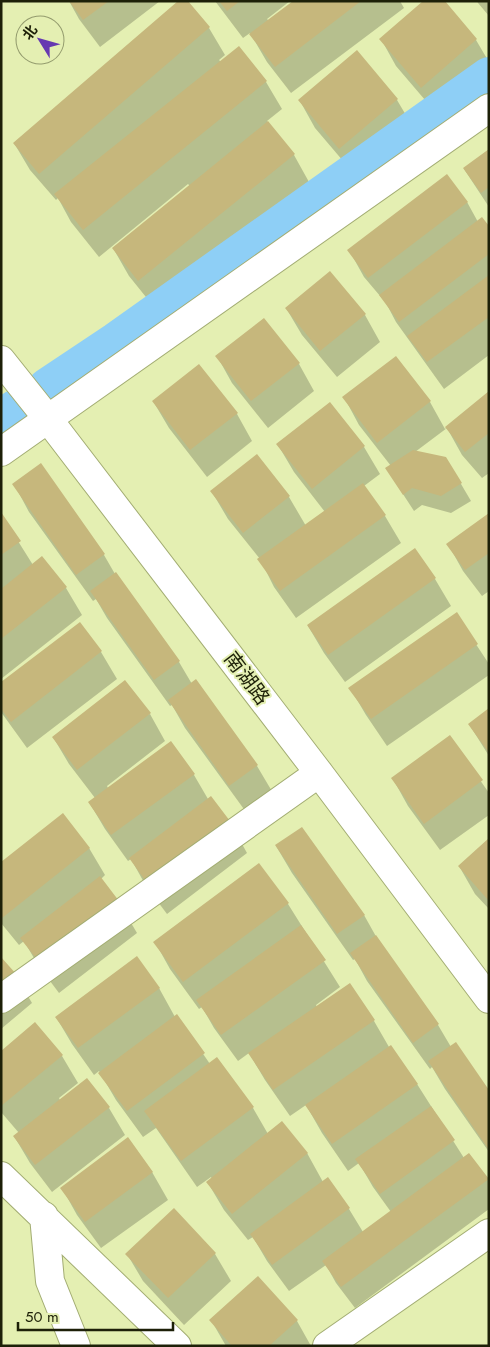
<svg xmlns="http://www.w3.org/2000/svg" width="490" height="1347" font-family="Jost,'Noto Sans SC',sans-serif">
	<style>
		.shadow { fill: #0003 }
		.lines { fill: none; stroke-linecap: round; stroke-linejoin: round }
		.river { stroke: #8ecff6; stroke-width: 38 }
		.building { fill: #c6b77c }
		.minor-casing { stroke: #a3ad73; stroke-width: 30 }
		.minor { stroke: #fff; stroke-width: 28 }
		.labels { text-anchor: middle; stroke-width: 4; stroke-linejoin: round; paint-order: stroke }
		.street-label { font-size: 20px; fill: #1d2008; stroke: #e4efb2 }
	</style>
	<rect width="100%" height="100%" fill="#e4efb2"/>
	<!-- shadow -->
	<path class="shadow" d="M69,1H160L100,47L79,19Z
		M186,1L209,28L225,55L219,60L221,62L239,48L266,82L282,109L267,121L294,155L309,182L154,307L129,276L113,248L190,186L188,184L99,257L71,222L58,198L56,200L30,170L14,143Z
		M215,1H290L267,19L269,21L295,1H400L404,8L291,93L267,62L250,33L243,38Z
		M443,1L476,40L489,62V69L437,114L396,66L381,39Z
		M477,1H489V16L478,3Z
		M357,52L397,100L413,127L355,175L315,128L300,101Z
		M489,150V207L464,169Z
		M467,202L478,222L489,228V355L444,389L396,322L386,303L364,277L349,250Z
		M286,308L365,315L380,342L337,377L302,335Z
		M217,356L299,364L314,391L268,428L232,383Z
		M489,393V473L482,478L462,455L447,428L415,452L461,484L471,501L451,513L422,505L414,511L386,468L391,466L359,425L344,397L430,402L445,429Z
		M153,401L237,414L252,441L207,477L169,428Z
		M330,404L364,447L380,474L364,486L385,516L401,543L296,618L274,587L260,559L228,519L212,492L257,456L289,497L306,526L325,512L294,472L278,445Z
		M41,465L104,555L115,574L179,662L192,684L196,681L257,766L273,793L246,812L185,728L172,705L170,706L107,618L96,599L93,601L29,512L14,484Z
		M1,514L33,565L66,588L82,615L1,679Z
		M489,514V591L482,596L463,571L448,544Z
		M415,550L435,579L451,606L345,682L324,653L308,626Z
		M456,614L489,664V675L387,746L366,715L350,688Z
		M79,624L101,652L117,679L27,748L1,712V684Z
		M489,710V756L469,724Z
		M150,714L165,741L107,786L108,788L171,743L194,775L208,799L232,826L247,853L167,914L146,886L131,859L128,861L105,829L89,802L95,798L69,764L53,737Z
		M450,737L489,793V815L440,850L408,806L393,779Z
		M489,840V909L475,894L459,866Z
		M276,846L364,915L378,940L438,1025L451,1047L489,1092V1152L445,1089L432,1067L430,1069L367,981L355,959L353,960L292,873Z
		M89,848L105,875L101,879L121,906L137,933L59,993L38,965L24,941L19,945L1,923V863Z
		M259,865L288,904L340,987L316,1005L317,1007L349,985L374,1021L389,1047L417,1084L464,1158L469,1154L489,1182V1209L355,1308L336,1283L326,1265L289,1291L267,1261L253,1237L248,1240L224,1210L208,1183L212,1179L211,1177L197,1187L156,1128L143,1137L116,1100L99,1071L94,1075L72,1044L56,1017L159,988L175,1017L177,1016L210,1064L217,1059L253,1108L268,1134L307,1153L323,1182L328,1179L349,1209L363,1232L391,1212L373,1187L359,1163L348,1171L322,1133L306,1105L290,1116L265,1080L249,1053L238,1061L214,1028L202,1007L199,1009L170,969L155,942Z
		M1,959L16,976L32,1003L1,1029Z
		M1,1052L62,1056L78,1083L59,1098L60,1100L87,1079L109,1108L125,1135L52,1192L30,1163L14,1136L19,1133L1,1112Z
		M152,1172L168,1200L101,1248L77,1215L62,1188Z
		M127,1254H215L231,1281L184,1325L143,1281Z
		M211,1320L297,1321L311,1346H226Z"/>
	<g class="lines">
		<!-- river -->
		<path class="river" d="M47,387L116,341L489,76
			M1,418L16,408"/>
	</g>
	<!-- building -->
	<path class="building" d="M69,1H109L83,20Z
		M178,1H188L210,27L39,174L13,143Z
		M219,1H240L227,11Z
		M293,1H361L275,67L249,34Z
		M423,1H445L477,39L421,88L379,39Z
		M239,46L267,81L83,230L54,194Z
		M357,50L398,99L339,149L298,100Z
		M268,121L295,154L138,281L112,248Z
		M489,149V187L481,193L463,168Z
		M447,174L468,202L368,278L347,250Z
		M482,217L489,226V254L399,322L379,295Z
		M330,271L366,314L320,351L285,308Z
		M489,275V317L427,362L407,336Z
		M264,318L300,363L251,401L215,356Z
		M396,356L431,401L377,443L342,397Z
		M199,364L238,413L190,450L152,401Z
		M489,391V433L465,452L445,427Z
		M330,402L365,446L312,489L276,444Z
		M413,450L446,457L462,483L441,496L412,488L403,495L385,468Z
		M257,454L290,496L243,533L210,491Z
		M41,463L105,554L76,575L12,484Z
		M363,483L386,515L280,591L257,559Z
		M1,512L21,541L1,555Z
		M489,513V553L465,570L446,544Z
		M415,548L436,578L328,655L307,625Z
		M42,556L67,587L1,639V589Z
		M116,572L180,661L154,680L90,591Z
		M457,612L478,644L371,719L348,688Z
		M80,622L102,651L11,722L1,709V682Z
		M196,679L258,765L229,786L168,700Z
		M125,680L151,713L77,770L52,737Z
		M489,708V753L468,724Z
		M450,735L483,780L424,824L391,778Z
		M171,741L195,774L111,835L88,802Z
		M211,796L233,825L150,887L129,858Z
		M63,813L90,848L2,918L1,862Z
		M302,827L365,915L337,934L275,845Z
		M489,838V901L458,866Z
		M259,863L289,903L183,982L153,942Z
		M100,876L122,905L43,967L20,938Z
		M301,925L326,960L221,1035L196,1000Z
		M376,935L439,1024L413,1043L350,953Z
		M137,956L160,988L78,1048L55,1017Z
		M1,957L17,975L1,989Z
		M350,983L375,1020L273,1090L248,1053Z
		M177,1014L205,1053L127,1111L98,1073Z
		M35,1022L63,1055L1,1106V1051Z
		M456,1042L489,1090V1150L428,1061Z
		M391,1045L418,1084L332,1144L305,1105Z
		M217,1057L254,1107L181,1161L144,1111Z
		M87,1078L110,1107L35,1165L13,1136Z
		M431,1106L455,1140L380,1194L355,1159Z
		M282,1121L308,1153L232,1214L206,1182Z
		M128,1137L153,1172L85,1222L60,1188Z
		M469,1153L489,1179L341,1287L322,1261Z
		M328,1177L350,1208L272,1265L250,1234Z
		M174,1208L216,1253L168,1298L125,1254Z
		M258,1276L298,1320L269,1346H232L209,1320Z"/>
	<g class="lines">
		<defs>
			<path id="minor" d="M1,360L48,419L319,773L489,999
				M1,452L489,108
				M1,999L319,773
				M1,1176L177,1346
				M44,1216L50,1281L76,1346
				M327,1346L489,1233"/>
		</defs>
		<!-- minor casing -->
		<use href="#minor" class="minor-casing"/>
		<!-- minor -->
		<use href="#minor" class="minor"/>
	</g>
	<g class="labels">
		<!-- street labels -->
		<g class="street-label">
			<text transform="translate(247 678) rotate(53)" y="7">南湖路</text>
		</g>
	</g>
	<!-- border -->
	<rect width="490" height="1347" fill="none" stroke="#1d2008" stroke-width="5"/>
	<!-- north arrow -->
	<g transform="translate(40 40) rotate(307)"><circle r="24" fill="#e4efb2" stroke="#949c6e"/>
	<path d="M0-4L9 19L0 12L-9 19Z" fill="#6639b1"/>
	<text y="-8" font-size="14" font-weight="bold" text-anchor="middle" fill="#1d2008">北</text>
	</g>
	<!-- scale -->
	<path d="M18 1322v8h155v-8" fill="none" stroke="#1d2008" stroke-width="2.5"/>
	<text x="25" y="1322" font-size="15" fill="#1d2008" stroke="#e4efb2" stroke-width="4" paint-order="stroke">50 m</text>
</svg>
